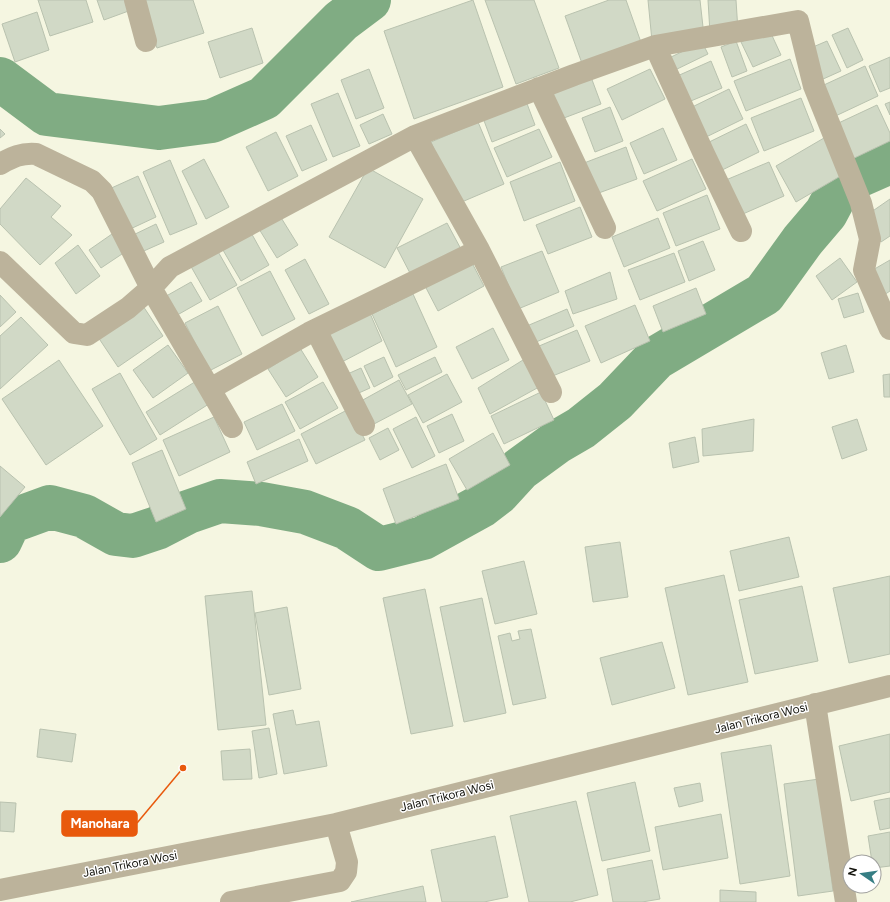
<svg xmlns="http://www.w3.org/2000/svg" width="890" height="902" font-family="Figtree,sans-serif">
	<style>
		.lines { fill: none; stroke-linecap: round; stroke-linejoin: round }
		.river { stroke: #80ac83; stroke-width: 44 }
		.building { fill: #d1d9c6; stroke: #b9c2af }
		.minor { stroke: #bcb39b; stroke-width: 22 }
		.labels { text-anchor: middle; stroke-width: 3; stroke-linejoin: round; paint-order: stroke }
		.street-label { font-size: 12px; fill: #13130c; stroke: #fff }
		.leader { fill: none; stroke: #e8590c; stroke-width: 1.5 }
		.callout-dot { fill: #e8590c; stroke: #fff; stroke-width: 1.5 }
		.callout { fill: #e8590c; stroke: #e8590c; stroke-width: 1.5 }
		.callout-label { font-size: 13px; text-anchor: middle; font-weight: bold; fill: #fff }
	</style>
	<rect width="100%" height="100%" fill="#f5f6e1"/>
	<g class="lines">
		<!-- river -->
		<path class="river" d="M0,79L47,114L159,128L212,121L264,98L341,21L369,0
			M0,541L9,522L50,507L84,516L116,534L133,536L157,528L188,512L220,501L261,504L305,512L347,528L379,549L423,538L481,506L498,493L520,469L557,442L581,428L615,401L656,358L764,294L803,240L826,213L842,183L890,162"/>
	</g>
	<!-- building -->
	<path class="building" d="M38,0H86L93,22L50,36Z
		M97,0H131L134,9L104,20Z
		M142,0H193L204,33L157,48Z
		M473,0L503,87L414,119L384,31Z
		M485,0H534L559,68L516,84Z
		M609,0H626L643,48L584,69L565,16Z
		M648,0H700L704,36L652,41Z
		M708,0H736L738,31L710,33Z
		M37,12L49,50L15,62L2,24Z
		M252,28L263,63L220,78L208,42Z
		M848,28L863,60L847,68L832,35Z
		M769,29L781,55L753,67L741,42Z
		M736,41L747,71L732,77L721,47Z
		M827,41L841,71L812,84L799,53Z
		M702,42L708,54L673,71L667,59Z
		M890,57V88L880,92L869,66Z
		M790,59L801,89L746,111L734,81Z
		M711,61L722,88L686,103L675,77Z
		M865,66L878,96L827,120L813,90Z
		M369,69L384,108L356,119L341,80Z
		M650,69L665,99L622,120L607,89Z
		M591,77L601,104L556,121L546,94Z
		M729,89L743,119L700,140L686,110Z
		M338,93L360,146L333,157L311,104Z
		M801,98L814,131L764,151L751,118Z
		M526,101L535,125L492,142L483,118Z
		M890,102V115L885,104Z
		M877,105L890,133V141L846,162L830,127Z
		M610,107L623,141L595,152L582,118Z
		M383,114L392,134L369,144L360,125Z
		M478,122L504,184L457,204L431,142Z
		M746,124L759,152L714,174L701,146Z
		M311,125L327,160L302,171L286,136Z
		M663,128L677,160L644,174L630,143Z
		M0,129L5,134L0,138Z
		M539,129L552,157L507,177L494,148Z
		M276,132L298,176L268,191L246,147Z
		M824,138L844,174L796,202L776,166Z
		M626,147L637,179L596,194L584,163Z
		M204,159L229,207L206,219L182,171Z
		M692,159L706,189L657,211L643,181Z
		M170,160L197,224L170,235L143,172Z
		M560,162L575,201L524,221L510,182Z
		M769,162L784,196L736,217L721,182Z
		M368,168L423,199L385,268L329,237Z
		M138,176L156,217L126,231L107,190Z
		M26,178L61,206L51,217L72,235L40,265L0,224V209Z
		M707,195L720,229L676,246L663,213Z
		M890,199V236L881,242L864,217Z
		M580,207L592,237L548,254L536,225Z
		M280,216L298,245L277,258L259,229Z
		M658,218L670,248L624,267L612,237Z
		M447,223L462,251L412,277L397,248Z
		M156,224L164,242L137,254L129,237Z
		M249,229L269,265L241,281L220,245Z
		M112,234L125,252L101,268L89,250Z
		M703,241L715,270L689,281L678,251Z
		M78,245L100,276L76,294L55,263Z
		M216,248L237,285L210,300L189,263Z
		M542,251L559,292L518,309L501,267Z
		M674,253L685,282L640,300L628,270Z
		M840,258L857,282L832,300L816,276Z
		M305,259L329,304L309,314L285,270Z
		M470,259L484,286L438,311L424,284Z
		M890,260V291L884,295L871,271Z
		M270,271L295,319L262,336L237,288Z
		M610,272L617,299L573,314L565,291Z
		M191,282L202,301L172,318L161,299Z
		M696,288L706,314L663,332L653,306Z
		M858,293L864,312L844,318L838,299Z
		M413,294L437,347L396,367L372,314Z
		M0,295L16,312L0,327Z
		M635,305L650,341L601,363L585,326Z
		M143,306L163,336L118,367L98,337Z
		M218,306L242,354L209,371L185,323Z
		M567,309L574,326L529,345L522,328Z
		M369,311L382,341L338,364L323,333Z
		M21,317L48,345L0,389V336Z
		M493,328L509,360L472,379L456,347Z
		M577,330L590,361L545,379L532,349Z
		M168,345L188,373L153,398L133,370Z
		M846,345L854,372L829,379L821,353Z
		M300,348L318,377L286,397L268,369Z
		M384,357L393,377L374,387L364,366Z
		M435,357L442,372L406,390L398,375Z
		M59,360L103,426L46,465L2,399Z
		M523,360L539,387L490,414L478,388Z
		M361,368L370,388L352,396L343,376Z
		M120,373L157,439L130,455L92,389Z
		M447,374L462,402L423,423L408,395Z
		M890,374V397H884L883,375Z
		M198,380L212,402L160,435L146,412Z
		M399,380L412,404L374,424L361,401Z
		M323,382L338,408L300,429L285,402Z
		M541,392L554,420L504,444L491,416Z
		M282,404L295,431L257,450L244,422Z
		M349,409L365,440L316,464L301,434Z
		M452,414L464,441L439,453L427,426Z
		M214,417L230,452L179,476L163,440Z
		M416,417L435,456L412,468L393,429Z
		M754,419L753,451L703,456L702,429Z
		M857,419L867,450L842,459L832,427Z
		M388,428L399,450L380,460L369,438Z
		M493,433L510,465L467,490L449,459Z
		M695,437L699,462L673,468L669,443Z
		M299,439L308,461L256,484L247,462Z
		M162,450L186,509L156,522L132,463Z
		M446,464L459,499L396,524L383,489Z
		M0,466L25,487L0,517Z
		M789,537L799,577L739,591L730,551Z
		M620,542L628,597L593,602L585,547Z
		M524,561L537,614L495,624L482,571Z
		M724,575L748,682L688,695L665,588Z
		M890,576V654L849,663L833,588Z
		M802,586L818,661L755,674L739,600Z
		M425,589L453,726L411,734L383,598Z
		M252,591L266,725L218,730L205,596Z
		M482,598L506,713L464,722L440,607Z
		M287,607L301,689L269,695L255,613Z
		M531,629L546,698L513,705L498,636L510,633L512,641L520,639L518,631Z
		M662,642L675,688L612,705L600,658Z
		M293,710L296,725L319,721L327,766L284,774L273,714Z
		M269,728L277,774L259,778L252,731Z
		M40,729L76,734L72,762L37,757Z
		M890,734V792L851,801L839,746Z
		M771,745L790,876L740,884L721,753Z
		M250,749L252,779L223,780L221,751Z
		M819,779L833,891L798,896L784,784Z
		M635,782L650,851L602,861L587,793Z
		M700,783L703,801L679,807L674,788Z
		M890,798V828L880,830L874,801Z
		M576,801L598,895L570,902H529L510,816Z
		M0,802L16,803L14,832L0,831Z
		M721,814L728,858L663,870L655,827Z
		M890,832V866L874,868V862H872L868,836Z
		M495,836L508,897L484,902H442L431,850Z
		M652,860L660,899L642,902H613L607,869Z
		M423,886L426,902H351Z
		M720,890L756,892V902H720Z"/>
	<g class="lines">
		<!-- minor -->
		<path class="minor" d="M135,0L146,41
			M655,46L798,21L814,86L861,203L870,239L864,270L890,329
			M539,88L605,228
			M415,136L479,250L551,392
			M0,164C13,157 20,153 36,154L92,181L102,191L151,288L232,427
			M0,262L74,333L87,335L128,308L151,288L170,267L415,136L574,75L655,46L704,154L741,231
			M316,330L364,425
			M210,389L309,333L479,250
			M815,704L846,902
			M0,890L336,824L890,686
			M231,902L340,881L346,872L347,862L336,824"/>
	</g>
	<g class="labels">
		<!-- street labels -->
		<g class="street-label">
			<text transform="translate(761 718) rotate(-14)" y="4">Jalan Trikora Wosi</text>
			<text transform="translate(447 796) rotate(-14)" y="4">Jalan Trikora Wosi</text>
			<text transform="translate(130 864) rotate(-11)" y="4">Jalan Trikora Wosi</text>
		</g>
	</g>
	<!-- callouts -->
	<path class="leader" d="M183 768L137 823"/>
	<circle class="callout-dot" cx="183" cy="768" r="4"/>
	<rect class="callout" x="62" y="811" width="75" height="25" rx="4"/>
	<g class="callout-label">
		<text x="100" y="828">Manohara</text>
	</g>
	<!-- north arrow -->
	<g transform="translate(862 874) rotate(283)"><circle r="19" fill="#ffffff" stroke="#a1a19e"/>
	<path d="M0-3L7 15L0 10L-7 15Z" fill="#367e84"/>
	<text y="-6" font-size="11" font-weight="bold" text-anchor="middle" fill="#13130c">N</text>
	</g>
</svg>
